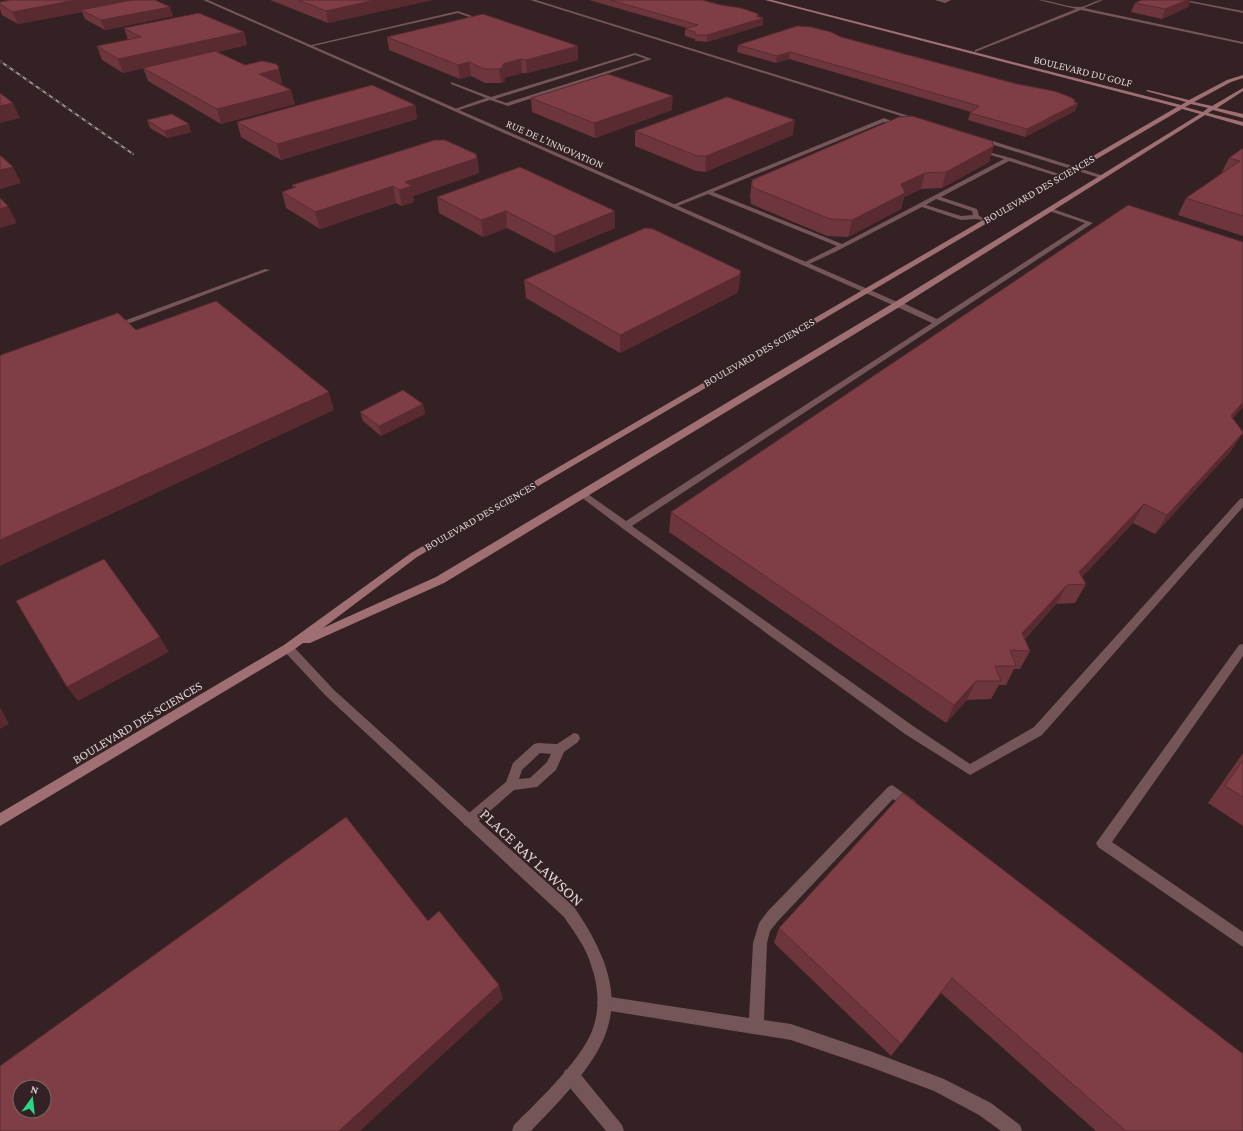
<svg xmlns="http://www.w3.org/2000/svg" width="1243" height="1131" font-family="'Crimson Pro',serif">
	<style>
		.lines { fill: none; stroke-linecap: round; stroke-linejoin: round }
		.lane { fill: #745558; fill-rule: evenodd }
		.street { fill: #745558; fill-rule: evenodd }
		.secondary { fill: #9f6f73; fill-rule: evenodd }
		.rail-casing { stroke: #9f9091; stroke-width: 2 }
		.rail { stroke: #342123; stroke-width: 1.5; stroke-dasharray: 4; stroke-linecap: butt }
		.wall { fill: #6d353c }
		.shaded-wall { fill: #592b31 }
		.building { fill: #7f3e46; stroke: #592b31; fill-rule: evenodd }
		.labels { text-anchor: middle; stroke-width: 4; stroke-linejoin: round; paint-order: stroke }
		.far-street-label { font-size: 11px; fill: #ded2d2; stroke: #342123 }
		.street-label { font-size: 13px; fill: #ded2d2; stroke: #342123 }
		.near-street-label { font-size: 16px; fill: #ded2d2; stroke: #342123 }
	</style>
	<rect width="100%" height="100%" fill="#342123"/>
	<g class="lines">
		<!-- lane -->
		<path class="lane" d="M530,0H536L922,120L917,121Z
			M935,0H951L945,3Z
			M1038,0C1052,0 1065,7 1079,7C1087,7 1094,0 1103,0L1084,8L1243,42V44L1081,10L975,52V50L1076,9Z
			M1178,0H1186L1243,11V13Z
			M458,11L486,21L483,22L458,13L309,47L307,46Z
			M635,53L652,59L508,106L490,100L456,111L452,110L486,98L451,84V82L491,97ZM635,55L646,59L506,103L495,99Z
			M884,118L904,126L901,128L884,122L713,192L842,244L1004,159L977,151V149L1011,158L1065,176L1060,177L1009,161L941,197L977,209L979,216L987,219V221L976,219L961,220L922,207L835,252L805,266L802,264L803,263L837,246L708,194L675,207L670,206ZM936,199L972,211L973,215L961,216L926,205Z
			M980,137L1104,176L1105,177L1100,178L978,140L977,139Z
			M1049,209H1053L1093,223L632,526L913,726L970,764L1034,727L1240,499L1243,498V507L1042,735L970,775L905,734L622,528L577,494L582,491L585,492L626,521L932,323L895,306V302H901L937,319L1085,223L1049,211Z
			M265,269L270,270L117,328H114L110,326Z
			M1243,644V656L1112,842L1243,932V947L1098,847L1096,843L1239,645Z
			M574,733L578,734L580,738L578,742L564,752L556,770L537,787L514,790L474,825L469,827L464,825L463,821L464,817L506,782L513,763L534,744L538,743L557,744ZM540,753L551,754L547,762L530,778L519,779L522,770Z
			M892,785L915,801L917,805L915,809L911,811L893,799L778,921L770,931L767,943L764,1020L791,1024L870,1051L944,1079L991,1103L1020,1125L1022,1131H1001L979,1115L934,1091L870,1067L791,1040L604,1010L599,1008L597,1003L599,998L604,996L749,1018L753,943L759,923L768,911L888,787Z
			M571,1068L577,1070L622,1125L624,1131H606L565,1082L563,1076L565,1070Z"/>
		<!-- street -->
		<path class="street" d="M203,0H208L902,304L898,306H895Z
			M288,644L292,645L334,690L574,907C645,1010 607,1052 531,1131H512L514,1125C537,1102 586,1056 594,1025C600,1006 598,984 591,965C586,947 574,932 564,917L326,696L284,651L283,648L284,645Z"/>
		<!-- secondary -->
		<path class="secondary" d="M765,0H772L1181,105L1186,102L1146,91L1148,90L1189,100L1227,80L1243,75V78L1231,82L1194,102L1212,106L1243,88V91L1217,108L1243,114V118L1213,110L1208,113L1243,122V126L1205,115L901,306L444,583L310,643H303L292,651L0,826V813L284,645L411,553L1177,107ZM1191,104L1208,108L1203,112L1185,107ZM1182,109L1200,114L895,302L436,577L323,628L417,557Z"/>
		<defs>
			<path id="rail" d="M0,61L133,154"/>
		</defs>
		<!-- rail casing -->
		<use href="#rail" class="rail-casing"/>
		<!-- rail -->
		<use href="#rail" class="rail"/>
	</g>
	<!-- wall -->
	<path class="wall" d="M270,0H432L328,23Z
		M589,0H702L759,15V17L763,18V25L707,42L695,41V39L685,36V29L687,28Z
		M1142,0H1191L1188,7L1162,19L1131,12L1135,3Z
		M0,2L173,16L105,30L85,19L82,12L18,24L2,15L0,9Z
		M124,28L244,32L247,45L217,52L245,65L278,66L282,83L279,84L295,104L221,124L148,81L143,68L123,73L102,60L97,46L128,40Z
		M387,37L578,60L527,73H522L504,78L505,81L501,83H485L471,76L460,79L389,50Z
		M841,37L1075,100V102L1078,103L1075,111L1025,137L968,120L970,113L971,112L789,59L776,63L737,52L738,45Z
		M531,98L672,110L595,138L532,112Z
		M415,105L417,119L281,160L241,137L237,122Z
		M147,120L191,132L167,138L150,128Z
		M635,131L793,135L705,172L696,171L635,146Z
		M1243,148V236L1178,215L1186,198L1221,174L1229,158Z
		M477,158L479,173L413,196L414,202L402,206L396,203L320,229L286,208L282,192L293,188L292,185Z
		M989,162L942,188L921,189L904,197L901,209L848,237L827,236L751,204L750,196L752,180Z
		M437,197L615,211V228L555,253L507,228L483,237L439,213Z
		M1243,242V407L1233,418L1231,451L1155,534L1133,523L1082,577L1086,584L1075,603L1056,604L1025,639L1030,651L1020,669H1014L1006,685H999L991,699L967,700L946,723L669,532L671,512Z
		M524,280L739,288L737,293L620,353L526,298Z
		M423,404L425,414L381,436L363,421L360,412Z
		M1243,753V826L1208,803Z
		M779,928L1243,1054V1131H1096L941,993L891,1056L774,943Z"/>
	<!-- shaded-wall -->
	<path class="shaded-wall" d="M76,0H146L81,10L82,12L18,24L12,12Z
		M375,0H432L328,23L326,11Z
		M1187,0H1191L1188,7L1162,19L1165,9Z
		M170,7L173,16L105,30L101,20Z
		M759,15V20L763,18V25L707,42V35Z
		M244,32L247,45L123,73L118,59Z
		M578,46V60L527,73L526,60Z
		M790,52L789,59L776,63L777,56Z
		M521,59L522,73L504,78L505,81L501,83L499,69L503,64Z
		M469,62L471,76L460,79L458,65Z
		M278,66L282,83L263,88L259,74Z
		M291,90L295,104L221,124L217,109Z
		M673,96L672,110L595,138L594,123Z
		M1075,100L1073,106L1078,103L1075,111L1025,137L1027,129L1074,102Z
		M13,103L20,118L0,123V106Z
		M415,105L417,119L281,160L277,144Z
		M795,120L793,135L705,172L706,156Z
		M189,124L191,132L167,138L164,131Z
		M994,146L989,162L942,188L946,172Z
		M477,158L479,173L413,196L414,202L402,206L399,190L405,182Z
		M13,167L21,183L0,189V170Z
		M925,173L921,189L904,197L901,209L848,237L852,220L901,184Z
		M393,186L396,203L320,229L315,212Z
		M8,206L17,223L0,228V209Z
		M506,211L507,228L483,237L481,220Z
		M615,211V228L555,253L554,236Z
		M741,271L739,288L737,293L620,353V335Z
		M329,392L334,410L0,566V540Z
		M1243,402V407L1219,434L1231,416Z
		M423,404L425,414L381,436L379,426Z
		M1243,433L1231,451L1155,534L1167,515Z
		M1144,504L1133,523L1074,585L1079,572Z
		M1067,585L1056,604L1014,650L1022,633Z
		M160,637L169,652L78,701L67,687Z
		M976,681L967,700L946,723L954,705Z
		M0,707L9,724L0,729Z
		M499,985L503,999L360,1131H339Z"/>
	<!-- building -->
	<path class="building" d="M11,0H76L12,12L0,4V2Z
		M132,0H155L170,7L101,20L81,10Z
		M298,0H375L326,11Z
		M610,0H702L721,5L741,8L756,13L759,15L756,16L763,18L707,35H695V32L685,29L698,25Z
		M1142,0H1187L1165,9L1135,3Z
		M199,13L244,32L118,59L97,46L141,37L124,28Z
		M483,14L578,46L526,60L521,59L503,64V67L499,69H484L469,62L458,65L387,37Z
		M797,26L811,27L831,32L841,37L1017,84L1054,91L1070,97L1075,100L1074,102L1078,103L1027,129L970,113L979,106L790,52L777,56L738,45Z
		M215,51L245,65L262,61L276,64L278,66L279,69L259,74L291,90L217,109L143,68Z
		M608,74L673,96L594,123L531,98Z
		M372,85L415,105L277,144L237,122Z
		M0,93L13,103L0,106Z
		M727,97L795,120L706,156H697L635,131Z
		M172,114L189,124L164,131L147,120Z
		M912,116L992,141L994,146L946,172L925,173L901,184L905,193L852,220L830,219L752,187V180L899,117Z
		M435,140H445L476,154L477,158L405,182L412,186L399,190L393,186L315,212L282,192L296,187L292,185Z
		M1243,148V216L1186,198L1240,161L1229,158Z
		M0,155L13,167L0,170Z
		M520,167L615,211L554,236L506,211L481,220L437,197Z
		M0,198L8,206L0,209Z
		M1128,205L1243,242V402L1231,416L1243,432V433L1167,515L1144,504L1079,572L1086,584L1067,585L1022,633L1030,651L1010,650L1016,666H995L1001,681H976L954,705L671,512Z
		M645,228L653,229L741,271L739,275L620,335L524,280Z
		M216,301L329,392L0,540V356L1,355L118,313L136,330Z
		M403,390L423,404L379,426L360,412Z
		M104,559L160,637L67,687L16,601Z
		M1243,760V797L1225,786Z
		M903,793L1243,1054V1131H1126L952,978L901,1044L779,928Z
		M346,817L428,921L439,911L499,985L339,1131H0V1066ZM20,1087H44V1111H20Z"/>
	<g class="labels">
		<!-- far-street labels -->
		<g class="far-street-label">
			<text transform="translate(1083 71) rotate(14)" y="4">BOULEVARD DU GOLF</text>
			<text transform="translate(555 144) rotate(24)" y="4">RUE DE L'INNOVATION</text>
			<text transform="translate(1039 189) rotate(-30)" y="4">BOULEVARD DES SCIENCES</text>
			<text transform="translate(759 352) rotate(-30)" y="4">BOULEVARD DES SCIENCES</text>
			<text transform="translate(480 516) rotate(-30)" y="4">BOULEVARD DES SCIENCES</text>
		</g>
		<!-- street labels -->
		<g class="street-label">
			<text transform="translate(137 722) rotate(-31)" y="5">BOULEVARD DES SCIENCES</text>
		</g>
		<!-- near-street labels -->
		<g class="near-street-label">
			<text transform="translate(532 857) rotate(43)" y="6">PLACE RAY LAWSON</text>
		</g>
	</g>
	<!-- north arrow -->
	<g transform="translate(32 1099) rotate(15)"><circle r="19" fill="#342123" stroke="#786869"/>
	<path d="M0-3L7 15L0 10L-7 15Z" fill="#29d885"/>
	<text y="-6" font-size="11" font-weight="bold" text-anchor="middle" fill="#ded2d2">N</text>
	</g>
</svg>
